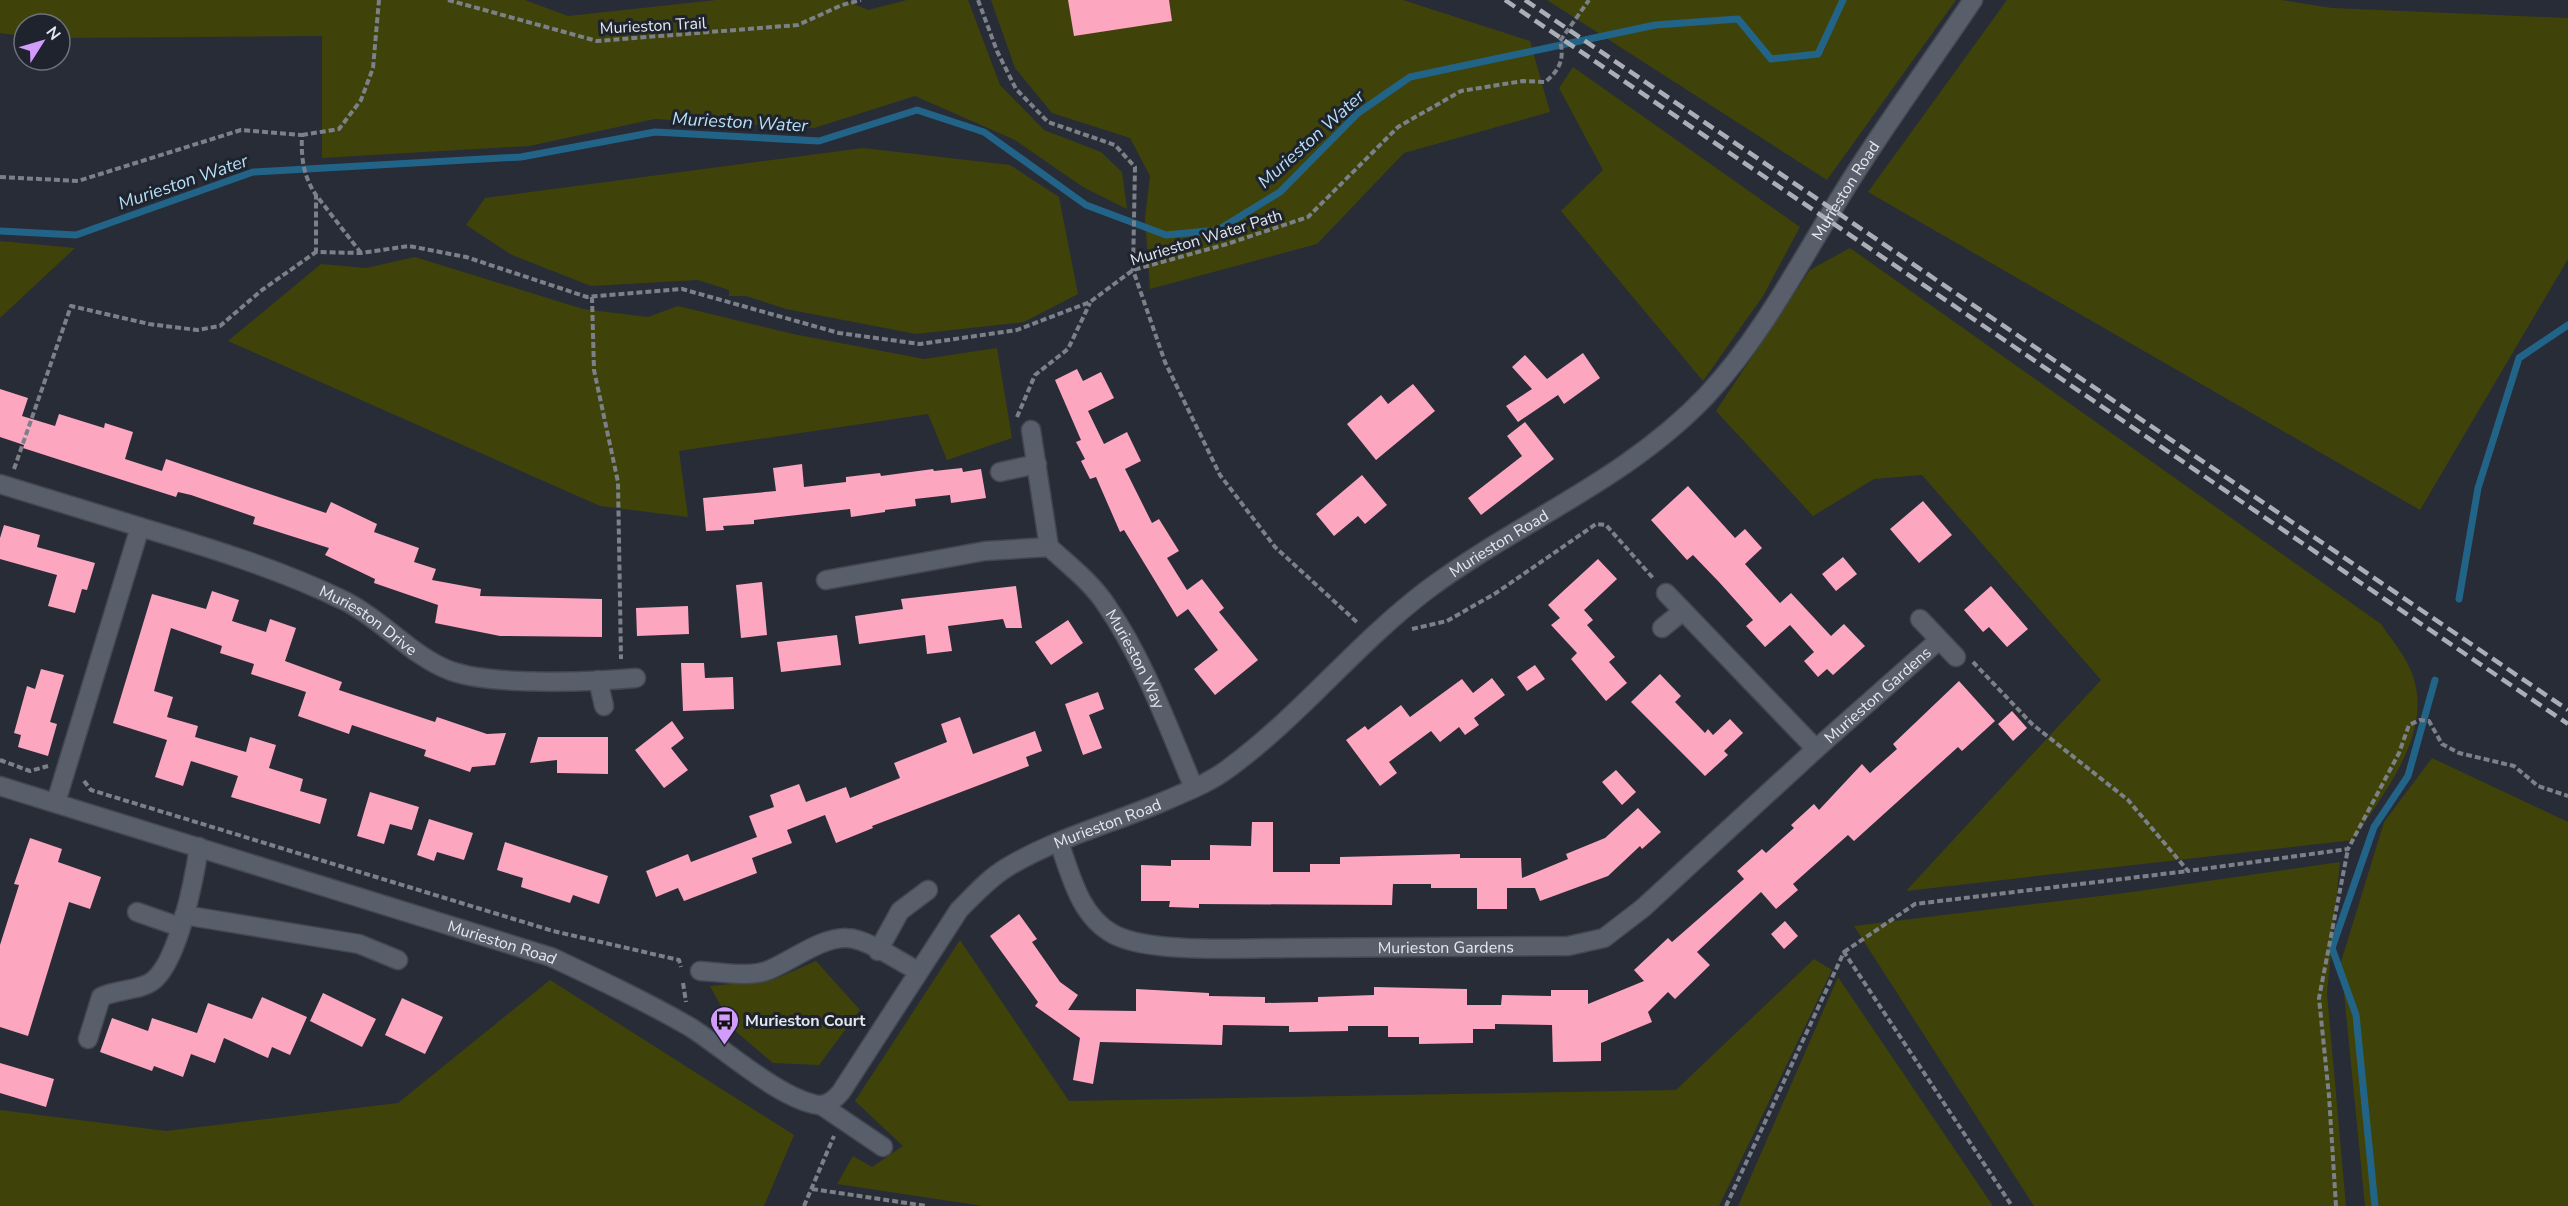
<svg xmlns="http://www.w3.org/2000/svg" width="2568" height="1206" font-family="'Nunito Sans',sans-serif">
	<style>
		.green { fill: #3f4309 }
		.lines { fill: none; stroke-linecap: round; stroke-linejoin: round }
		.stream { stroke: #226488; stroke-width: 7 }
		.building { fill: #fda6c0 }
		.minor-casing { stroke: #434751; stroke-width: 21 }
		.path { stroke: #7c8089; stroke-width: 4; stroke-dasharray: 6 3; stroke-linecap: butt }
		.minor { stroke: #595e6b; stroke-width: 18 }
		.rail { stroke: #aaaeb6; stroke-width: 4.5; stroke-dasharray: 12 6; stroke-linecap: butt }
		.labels { text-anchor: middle; stroke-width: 6; stroke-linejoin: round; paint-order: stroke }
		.street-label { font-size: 16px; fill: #e3e7ee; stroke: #1e232d }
		.poi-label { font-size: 16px; font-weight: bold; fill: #e3e7ee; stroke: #1e232d; text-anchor: start }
		.water-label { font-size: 18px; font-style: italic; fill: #b6dff8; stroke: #1e232d }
	</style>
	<rect width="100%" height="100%" fill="#282c37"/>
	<!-- green -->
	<path class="green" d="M0,0H525L568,16L716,0H845L868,10L907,0H968L1000,85L1044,130L1101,152L1122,172L1127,209L1083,187L1015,140L915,96L814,128L655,119L529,146L322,158V36L60,38V24H24V36L0,33Z
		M991,0H1403L1530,41L1550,112L1404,153L1317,244L1150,289L1145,218L1150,176L1130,138L1052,113L1015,68Z
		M1547,0H1956L1827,180Z
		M2007,0H2281L2332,8L2568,18V259L2420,510L1868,192Z
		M1573,67L1800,227L1763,296L1703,381L1561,211L1603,170L1559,88Z
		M863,148L1010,165L1059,197L1078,294L1024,322L916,334L786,309L746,296H729V290L698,280L591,286L512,255L466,225L485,198Z
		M0,241L75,248L0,318Z
		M1850,248L2381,624C2391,639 2404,654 2411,671C2436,731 2384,792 2353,840L1906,891L2101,680L1922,475L1874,479L1813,516L1716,411L1810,270Z
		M415,257L583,309L648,317L678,306L793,334L924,359L997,348L1012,438L947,460L928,414L679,451L688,517L600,506L228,341L321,264L366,268Z
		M2432,758L2568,822V1206H2365L2341,962L2384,822Z
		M2340,862L2327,993L2346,1206H2034L1854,926L2125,893Z
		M960,940L1069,1101L1676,1090L1814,959L1832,970L1719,1206H983L837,1184L853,1156L872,1167L903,1146L855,1101Z
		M816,961L860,1010L819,1065L773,1063L734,1030L710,986L773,980Z
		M1838,977L1993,1206H1738Z
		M550,980L794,1135L764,1206H0V1110L166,1131L398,1103Z"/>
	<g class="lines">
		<!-- stream -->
		<path class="stream" d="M0,231L76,235L253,172L521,157L655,132L819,141L917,110L984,132L1086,205L1166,235L1218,230L1280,192L1358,113L1410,77L1655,25L1738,19L1771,59L1818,54L1843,0
			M2459,599L2478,488L2519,358L2568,325
			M2375,1206L2356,1015L2332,948L2374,827L2408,776L2435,680"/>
	</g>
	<!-- building -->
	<path class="building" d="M1068,0H1169L1172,21L1074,36Z
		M1583,353L1600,378L1564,404L1558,395L1518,422L1506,406L1532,389L1512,367L1525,355L1547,379Z
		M1077,369L1083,381L1101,372L1114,398L1088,411L1104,444L1127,432L1141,461L1125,469L1152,523L1159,519L1179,551L1167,558L1187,590L1202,579L1224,608L1219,612L1258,660L1215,695L1194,669L1218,650L1188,609L1177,617L1124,530L1120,532L1096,477L1090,479L1081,461L1085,459L1076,442L1081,440L1055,380Z
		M1413,384L1435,411L1376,460L1347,424L1381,395L1388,404Z
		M0,389L28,398L22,416L55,426L59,414L104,428L105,423L133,432L125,459L162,471L166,459L326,513L331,502L377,524L374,532L419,548L414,562L436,569L432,580L481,589L480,596L602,599V637L500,636L435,623L438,605L374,583L375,579L325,555L329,548L253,524L255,517L191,495L178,492L176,497L135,484L23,448L24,445L0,437Z
		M1525,422L1554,459L1481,515L1468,498L1522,456L1507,436Z
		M802,464L804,487L846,482V477L880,473L881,476L933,469L934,471L962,468L963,472L981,469L986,498L951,503L950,495L915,499L916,506L885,510V512L851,517L850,509L754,520V524L723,526L724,530L706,531L703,498L776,491L773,468Z
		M1362,475L1387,505L1365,524L1358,516L1334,536L1316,514Z
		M1688,486L1735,538L1745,529L1762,548L1745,564L1780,603L1791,593L1831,636L1844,624L1865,646L1833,675L1827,669L1818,677L1804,661L1814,652L1790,625L1765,647L1746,626L1753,620L1719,582L1693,555L1687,560L1651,520Z
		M1923,501L1952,535L1919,563L1890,529Z
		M4,525L40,535L37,547L95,563L87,590L82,589L75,613L48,606L57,575L0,559V538Z
		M1843,557L1857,574L1836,591L1822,574Z
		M1598,559L1617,579L1584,610L1593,620L1587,625L1615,657L1609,662L1627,683L1606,701L1571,659L1577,653L1551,625L1560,618L1548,605Z
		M762,582L767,635L741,638L736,585Z
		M1016,586L1022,628H1006L1003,619L948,626L952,651L927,654L925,635L859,644L855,616L903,609L901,599Z
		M1991,586L2028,629L2007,647L1989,627L1983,632L1964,610Z
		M212,591L239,600L232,621L266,632L270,619L296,628L285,661L342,682L339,690L435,722L437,717L487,734L506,733L495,765L472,767L470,772L424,756L426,750L352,725L349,734L298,716L306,692L251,674L254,664L220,653L222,646L171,628L154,691L173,697L167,717L198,726L195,737L246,752L250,737L276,745L269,768L303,779L300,791L327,799L320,824L231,797L238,776L191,761L183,786L155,777L167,740L113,723L152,594L206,609Z
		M688,606L689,634L637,636L636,608Z
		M1068,620L1083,643L1051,665L1035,642Z
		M837,635L841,665L781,672L777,642Z
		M681,663H704L705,678L733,677L734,709L683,711Z
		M1535,665L1545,679L1527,691L1517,677Z
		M41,669L64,675L50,722L57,724L48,756L18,747L21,735L14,733L27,686L35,689Z
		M1660,674L1681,696L1675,702L1705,733L1708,729L1713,735L1730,719L1743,733L1724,751L1728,755L1705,776L1631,702Z
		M1492,678L1505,695L1474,718L1479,725L1465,735L1459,727L1440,742L1431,731L1389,762L1397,773L1380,786L1346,740L1365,726L1368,730L1401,705L1410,717L1462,679L1473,693Z
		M1959,681L1995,721L1962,751L1958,747L1854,841L1848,835L1793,884L1798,890L1776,909L1761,892L1697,952L1710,965L1675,999L1668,992L1648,1012L1652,1022L1601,1043V1061L1553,1062L1552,1025L1495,1024V1029H1473V1043L1419,1044V1037H1388V1026H1348V1031L1289,1032V1026L1223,1025L1222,1045L1100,1042L1093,1084L1073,1080L1080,1038L1035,1006L1038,1002L990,936L1019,914L1037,939L1032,942L1060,982L1078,995L1068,1010L1136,1011V989L1209,993V996L1265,997V1003L1318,1002V997L1374,995V987L1467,989V1005H1501L1502,995L1551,996V990H1588V1004L1644,981L1634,970L1668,938L1672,942L1744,879L1737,871L1762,849L1766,853L1794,828L1791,825L1814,804L1819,810L1862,764L1870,773L1897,749L1893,744Z
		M1098,692L1104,709L1089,715L1102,748L1083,755L1065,704Z
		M2012,711L2027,728L2013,741L1998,724Z
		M960,717L973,754L1035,731L1042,751L1026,757L1029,766L872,826L873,828L836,843L825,815L787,830L792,843L752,858L757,873L684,901L678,888L656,897L646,871L688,854L691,862L757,837L749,816L774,807L770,795L799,784L806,802L846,787L850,798L900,778L894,763L947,742L941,724Z
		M672,721L684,738L671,748L688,770L664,788L635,750Z
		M538,737H608V774L557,773V760L530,763Z
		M1616,770L1636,792L1622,805L1602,782Z
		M370,792L419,807L412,830L390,824L384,844L357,836Z
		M1638,808L1661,832L1642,849L1640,846L1608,876L1540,901L1535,888H1507V909H1477V888H1431V884H1393L1392,905L1199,904V908L1169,907L1170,901H1141V865L1171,866V860H1210V845L1251,846L1252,822H1273V872H1310V864H1340V857L1460,854V858H1521L1522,878L1568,859L1566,854L1605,838Z
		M429,819L473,833L464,860L437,852L434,861L417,855Z
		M30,838L62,849L58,862L101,877L90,909L69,902L28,1036L0,1027V945L19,885L14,884Z
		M505,842L608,876L599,904L573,895L570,903L521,887L523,878L497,870Z
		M1785,921L1798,936L1784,949L1771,934Z
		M323,993L376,1019L362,1047L310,1021Z
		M262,997L307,1017L290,1055L272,1047L268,1058L224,1038L215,1063L191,1054L183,1077L154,1066L152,1071L100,1052L112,1018L148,1031L152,1018L197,1033L208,1003L252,1019Z
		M402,998L443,1017L425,1054L385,1035Z
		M0,1063L54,1079L46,1107L0,1093Z"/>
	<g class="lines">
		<defs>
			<g id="minor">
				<path d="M1031,430L1049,547"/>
				<path d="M1000,472L1037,464"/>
				<path d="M0,484L140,527L56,802"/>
				<path id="s1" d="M140,527C210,548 279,569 345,601C383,620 411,656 451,671C494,686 590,682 636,678"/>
				<path id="s2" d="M826,580L985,551L1049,547C1070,566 1092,583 1107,606C1145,662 1168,727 1194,788"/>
				<path d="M1920,619L1956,657"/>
				<path d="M1662,628L1683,611"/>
				<path d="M598,680L604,706"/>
				<path id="s3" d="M1816,749L1939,640"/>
				<path id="s4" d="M0,786L551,957C598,979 645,1001 690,1027C725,1049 778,1098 818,1105C828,1106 835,1099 841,1092L959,910C974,895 988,879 1006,868C1055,838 1114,823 1167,800C1188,791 1211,782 1229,768C1300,716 1356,644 1427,590C1519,521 1627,480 1707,395C1763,335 1801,260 1844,191C1884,126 1930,64 1973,0"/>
				<path id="s5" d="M1059,842C1071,876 1080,916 1113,934C1149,954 1246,948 1289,948C1382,947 1475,947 1568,946L1604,938L1643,908L1816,749L1666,593"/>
				<path d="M137,912L180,927"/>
				<path d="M184,915L359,944L398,960"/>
				<path d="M878,951L900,911L928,890"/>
				<path d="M700,971C722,972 749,978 769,970C793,960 821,937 847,938C866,938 900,962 918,971"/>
				<path d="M88,1039L101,997C117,989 141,991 154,980C179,958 194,880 199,847"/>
				<path d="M821,1105L883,1147"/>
			</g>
		</defs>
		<!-- minor casing -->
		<use href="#minor" class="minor-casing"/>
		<!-- path -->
		<path class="path" d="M448,0L597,41L798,25L842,5L861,0
			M978,0L997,51L1016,89L1048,122L1115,145L1135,167L1133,270L1165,362L1220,475L1275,547L1359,624
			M302,135L339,129L361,100L373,68L379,0
			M0,177L78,181L241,130L302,135C301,157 303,176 316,195
			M361,253L316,195V252L361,253L409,246L466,257L587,297L682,289L839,333L920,344L1017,330L1090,302L1133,270L1227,244L1308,217L1398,127L1461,91L1523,81L1545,82C1559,71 1565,59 1560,41L1589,0
			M592,297L594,370L618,482L621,659
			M1017,417L1035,375L1068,349L1090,303
			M14,469L71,306L149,324L197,330L220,326L262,290L316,252
			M1412,629L1447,621L1496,593L1596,524L1606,525L1653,578
			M1973,662L2032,724L2128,800L2188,871L2348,849L2399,753L2409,725L2420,720L2429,721L2442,744L2459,753L2514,766L2538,786L2568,796
			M0,760L30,771L48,766
			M84,781L91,790L553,931L679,960L681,967
			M1844,952L1915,904L2188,871
			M683,983L686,1002
			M812,1189L927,1206
			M804,1206L834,1136
			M1726,1206L1844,952L2012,1206
			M2336,1206L2329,1096L2319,998L2348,849"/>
		<!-- minor -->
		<use href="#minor" class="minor"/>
		<!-- rail -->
		<path class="rail" d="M1505,0L2568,724
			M1525,0L2568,710"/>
	</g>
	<!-- icons -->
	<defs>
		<symbol id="bus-pin" viewBox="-11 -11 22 30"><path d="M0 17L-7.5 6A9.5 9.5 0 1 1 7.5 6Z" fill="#d29cfd" stroke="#1e232d"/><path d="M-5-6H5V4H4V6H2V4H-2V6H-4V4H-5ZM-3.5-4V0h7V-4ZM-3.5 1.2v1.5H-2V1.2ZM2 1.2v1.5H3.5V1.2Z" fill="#111"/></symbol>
	</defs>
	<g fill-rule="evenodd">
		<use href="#bus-pin" x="708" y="1004" width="33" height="45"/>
	</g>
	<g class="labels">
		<!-- street labels -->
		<g class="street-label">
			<text transform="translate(653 25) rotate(-3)" y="6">Murieston Trail</text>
			<text dy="6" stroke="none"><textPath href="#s4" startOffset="2292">Murieston Road</textPath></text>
			<text transform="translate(1206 237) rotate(-17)" y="6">Murieston Water Path</text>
			<text dy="6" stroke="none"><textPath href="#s4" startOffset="1788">Murieston Road</textPath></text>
			<text dy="6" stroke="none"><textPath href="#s1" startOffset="248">Murieston Drive</textPath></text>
			<text dy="6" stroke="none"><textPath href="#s2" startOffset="369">Murieston Way</textPath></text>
			<text dy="6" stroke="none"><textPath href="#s3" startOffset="82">Murieston Gardens</textPath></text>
			<text dy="6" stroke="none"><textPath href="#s4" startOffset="1302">Murieston Road</textPath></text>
			<text dy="6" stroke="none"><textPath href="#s4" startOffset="526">Murieston Road</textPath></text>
			<text dy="6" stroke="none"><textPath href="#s5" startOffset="444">Murieston Gardens</textPath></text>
		</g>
		<!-- poi labels -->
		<g class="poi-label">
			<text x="745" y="1026">Murieston Court</text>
		</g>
		<!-- water labels -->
		<g class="water-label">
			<text transform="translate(740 122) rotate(3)" y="6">Murieston Water</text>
			<text transform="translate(1311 139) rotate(-42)" y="6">Murieston Water</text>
			<text transform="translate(183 182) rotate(-19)" y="6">Murieston Water</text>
		</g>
	</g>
	<!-- north arrow -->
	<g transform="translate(42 42) rotate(53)"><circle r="28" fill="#1e232d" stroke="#6d717a" stroke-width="1.5"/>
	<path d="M0-4.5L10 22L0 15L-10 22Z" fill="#d29cfd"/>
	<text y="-9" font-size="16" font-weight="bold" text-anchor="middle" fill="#e3e7ee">N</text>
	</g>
</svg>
